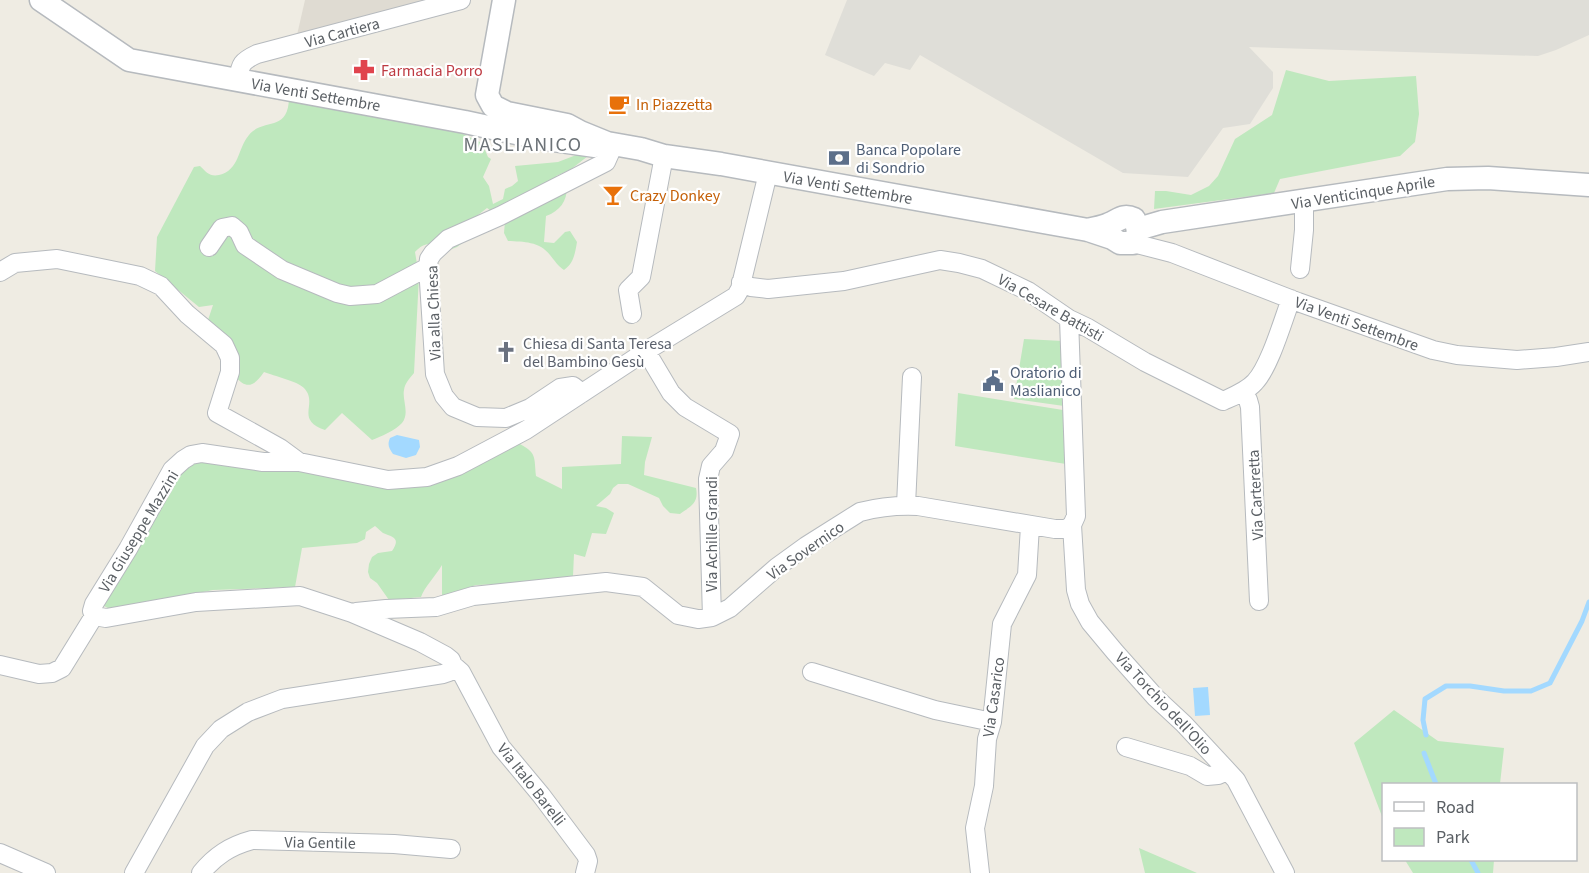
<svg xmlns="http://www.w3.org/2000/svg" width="1589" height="873" font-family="'Source Sans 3',sans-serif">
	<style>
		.industrial { fill: #dfded8 }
		.education { fill: #dfdbd2 }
		.green { fill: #bfe8be }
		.water { fill: #a3d9ff }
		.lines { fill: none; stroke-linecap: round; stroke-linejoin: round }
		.stream { stroke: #a3d9ff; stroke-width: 5 }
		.minor-casing { stroke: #b6babe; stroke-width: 20 }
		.tertiary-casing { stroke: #b6babe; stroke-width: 25 }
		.minor { stroke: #fff; stroke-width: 18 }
		.tertiary { stroke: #fff; stroke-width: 22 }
		.labels { text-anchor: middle; stroke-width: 4.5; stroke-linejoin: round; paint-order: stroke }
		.street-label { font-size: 16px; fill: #5b6065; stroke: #fff }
		.health-label { font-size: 16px; fill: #be3a42; stroke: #fff; text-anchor: start }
		.food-label { font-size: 16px; fill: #c56008; stroke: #fff; text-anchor: start }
		.service-label { font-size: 16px; fill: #4e5e75; stroke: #fff; text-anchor: start }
		.worship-label { font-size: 16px; fill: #5b616d; stroke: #fff; text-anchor: start }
		.quarter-label { font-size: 20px; letter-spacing: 1.5px; fill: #6c7277; stroke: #fff }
	</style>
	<rect width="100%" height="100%" fill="#efece3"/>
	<!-- industrial -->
	<path class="industrial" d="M847,0H1589V35L1556,50L1538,56L1249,47L1273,72V88L1250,124L1223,128L1188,177L1123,173L920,55L910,70L885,63L874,76L825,55Z"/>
	<!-- education -->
	<path class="education" d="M305,0H424L297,35Z"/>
	<!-- green -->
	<path class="green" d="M1286,70L1329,81L1416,76L1419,114L1415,142L1400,156L1280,179L1274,193L1154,209L1155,191H1166L1191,195L1209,186L1218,176L1235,139L1272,115Z
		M289,98L442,124L482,143L488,157L491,159L483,177L489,186L493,204L503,199L505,189L512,186L518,181L515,166L558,162L584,152L588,156L570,170L556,176L567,187C567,201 560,211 546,216L544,242L554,243L565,232L570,231L577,242C575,253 574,263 564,270C557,265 555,261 550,255C539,241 524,242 508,241L504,233L505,221L487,208L469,222V238L457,247L447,251C433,245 427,239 415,252L419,276L414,373C409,379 405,383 404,390C402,400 410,413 402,423C396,430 380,437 372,440L342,413L325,430C294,419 319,404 304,388C297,381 274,376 264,372C255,385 247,391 235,376L218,335L208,320L213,305L199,307L155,271L157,237L194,167L200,166C206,172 210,177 219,175C240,170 237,149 249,135C264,117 288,133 289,98Z
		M1024,339L1063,341L1064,406L1014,399Z
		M958,393L1063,410L1066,464L955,446Z
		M622,436L652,437L645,462L644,475L696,488C699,503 691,506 680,514L670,513L663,506L659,498L628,484H618L613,488L610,494L596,506L606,508L614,513L606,534L592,533L585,557L574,554L573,576L524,583L476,585L442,596V565C436,575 424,588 421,597L389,600L377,583L370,578L368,572L369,564L372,557L378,553L392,551C401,538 393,537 383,533C380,531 378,528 375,526L366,532L365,539L357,543L302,548L295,587L213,590L112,610L102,605L171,486L186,466L205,460L305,470L378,486L518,443C537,453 534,456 536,476L562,489V467L621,464Z
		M1394,710L1438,741L1504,748L1500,784H1384L1383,819L1354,743Z
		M1139,848L1197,873H1145Z
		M1405,860H1494L1493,873H1413Z"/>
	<!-- water -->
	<path class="water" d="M397,435L419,440L420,447L416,455L406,458L393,454C389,448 387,445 390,438Z
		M1208,687L1210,715L1195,716L1193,688Z"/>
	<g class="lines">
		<!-- stream -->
		<path class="stream" d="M1426,735L1423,720L1425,699L1446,686H1470L1504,691H1531L1550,683L1582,621L1589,602
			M1424,753L1436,784
			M1471,860L1478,873"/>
		<defs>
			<path id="minor" d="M238,80C240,64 242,61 257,54L461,0
				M1133,243L1172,253L1298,302L1433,350L1457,355L1517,360L1556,357L1589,352
				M209,247L222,228L232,226L239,232L245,245L282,270L337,293L350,296L377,294L428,267
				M1300,269L1304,230V202
				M0,272L15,263L57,259L140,276L161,286L187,314L224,345L230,358V372L217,413L280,448L299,462
				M741,282L751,287L768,289L844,281L940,260L959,263L982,269L1028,291L1069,319L1088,328L1145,362L1223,401C1234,396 1247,391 1255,382C1270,366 1283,320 1291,299
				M632,314L628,290L641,277L664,156
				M646,351L671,393L685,407L730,434L724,451L711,466L708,479L712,617
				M1242,392L1248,400L1250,407L1259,601
				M582,393L573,386L560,388L530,408L506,418L477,417L453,407L444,396L435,374L428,267L429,259L433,253L448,239L500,216L606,162L614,144
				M906,505L912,377
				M1072,525L1076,590L1080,604L1090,622L1115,652L1156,698L1184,724L1236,780L1285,873
				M356,612L386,609L436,607L473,596L606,582L643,587L678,615L698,619L712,617L730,608L777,567L806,546L860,512C879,507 899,505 918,506L1055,529H1066L1072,525L1076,516L1069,319
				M0,665L39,674L52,673L62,668L94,616
				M453,665L461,672L501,747L541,795L586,855L588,861L585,873
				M812,672L935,710L992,722
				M1126,747L1190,766L1207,776L1218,775L1227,771
				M0,853L46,873
				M134,873L205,746L221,729L248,712L282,699L443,674L449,672L453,665L451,660L446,656L420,642L352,613L300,596L196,602L106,618L94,616L92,611L94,604L128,549L172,470L183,460L191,455L202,453L263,462H299L388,480L427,477L458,466L526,430L646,351L736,296L740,289L768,173
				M201,873C215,856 230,846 252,840L394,844L451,849
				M980,873L975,828L984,786L987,739L992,722L1002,624L1027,575L1030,526"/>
			<path id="tertiary" d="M41,0L129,60L465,122L539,138L595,146
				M504,0L487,95L493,106L507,113L567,125L580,132L607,143L641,149L664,156L721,164L1088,230L1112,238L1120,243H1133C1139,234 1139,229 1134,219C1123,214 1119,220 1109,224C1103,227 1095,228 1088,230
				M1138,229L1162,222L1447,179L1488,178L1589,185"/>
		</defs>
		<!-- minor casing -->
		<use href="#minor" class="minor-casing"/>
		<!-- tertiary casing -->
		<use href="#tertiary" class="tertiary-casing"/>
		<!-- minor -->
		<use href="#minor" class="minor"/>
		<!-- tertiary -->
		<use href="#tertiary" class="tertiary"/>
	</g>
	<!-- icons -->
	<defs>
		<symbol id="pharmacy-bare" viewBox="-9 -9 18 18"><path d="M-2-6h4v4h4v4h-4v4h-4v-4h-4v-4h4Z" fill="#e0444e" stroke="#fff" stroke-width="2.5" paint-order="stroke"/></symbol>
		<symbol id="cafe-bare" viewBox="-9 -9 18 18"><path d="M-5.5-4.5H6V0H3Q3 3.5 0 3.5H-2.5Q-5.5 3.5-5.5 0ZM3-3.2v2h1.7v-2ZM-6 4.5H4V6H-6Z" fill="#e8710a" stroke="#fff" stroke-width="2.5" paint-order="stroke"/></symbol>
		<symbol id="bank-bare" viewBox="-9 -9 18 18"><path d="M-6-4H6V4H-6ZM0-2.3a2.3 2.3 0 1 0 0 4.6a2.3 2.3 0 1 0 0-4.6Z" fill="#5c6f8a" stroke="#fff" stroke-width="2.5" paint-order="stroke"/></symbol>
		<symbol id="bar-bare" viewBox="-9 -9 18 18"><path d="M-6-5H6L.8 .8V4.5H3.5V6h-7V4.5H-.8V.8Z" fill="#e8710a" stroke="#fff" stroke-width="2.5" paint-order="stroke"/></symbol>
		<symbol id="church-bare" viewBox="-9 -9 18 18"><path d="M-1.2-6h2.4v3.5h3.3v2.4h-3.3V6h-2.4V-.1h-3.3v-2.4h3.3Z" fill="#6b7280" stroke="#fff" stroke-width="2.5" paint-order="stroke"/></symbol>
		<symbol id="civic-bare" viewBox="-9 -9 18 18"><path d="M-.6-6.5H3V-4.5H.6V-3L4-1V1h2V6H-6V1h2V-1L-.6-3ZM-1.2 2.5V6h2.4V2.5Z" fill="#5c6f8a" stroke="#fff" stroke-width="2.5" paint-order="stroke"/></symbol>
	</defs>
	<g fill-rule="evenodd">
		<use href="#pharmacy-bare" x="349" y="55" width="30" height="30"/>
		<use href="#cafe-bare" x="604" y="89" width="30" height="30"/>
		<use href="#bank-bare" x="824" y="143" width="30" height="30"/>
		<use href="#bar-bare" x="598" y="180" width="30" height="30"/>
		<use href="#church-bare" x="491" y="337" width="30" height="30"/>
		<use href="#civic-bare" x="978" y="366" width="30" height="30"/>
	</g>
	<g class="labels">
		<!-- street labels -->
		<g class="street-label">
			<text transform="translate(342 32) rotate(-15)" y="6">Via Cartiera</text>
			<text transform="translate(316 94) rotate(10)" y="6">Via Venti Settembre</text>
			<text transform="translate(848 187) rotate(10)" y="6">Via Venti Settembre</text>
			<text transform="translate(1363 192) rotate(-9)" y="6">Via Venticinque Aprile</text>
			<text transform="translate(1051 307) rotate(30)" y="6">Via Cesare Battisti</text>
			<text transform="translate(433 313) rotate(-92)" y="6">Via alla Chiesa</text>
			<text transform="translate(1357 323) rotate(20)" y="6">Via Venti Settembre</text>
			<text transform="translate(1255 495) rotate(-93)" y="6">Via Carteretta</text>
			<text transform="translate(138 531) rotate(-59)" y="6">Via Giuseppe Mazzini</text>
			<text transform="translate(711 534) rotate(-90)" y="6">Via Achille Grandi</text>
			<text transform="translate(805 550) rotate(-35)" y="6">Via Sovernico</text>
			<text transform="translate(993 697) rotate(-82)" y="6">Via Casarico</text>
			<text transform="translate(1164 703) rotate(47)" y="6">Via Torchio dell'Olio</text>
			<text transform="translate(532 784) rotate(52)" y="6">Via Italo Barelli</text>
			<text transform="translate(320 842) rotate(1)" y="6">Via Gentile</text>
		</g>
		<!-- health labels -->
		<g class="health-label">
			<text x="381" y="76">Farmacia Porro</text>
		</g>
		<!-- food labels -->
		<g class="food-label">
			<text x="636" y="110">In Piazzetta</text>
			<text x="630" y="201">Crazy Donkey</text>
		</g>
		<!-- service labels -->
		<g class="service-label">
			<text x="856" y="155">Banca Popolare<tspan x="856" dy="18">di Sondrio</tspan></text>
			<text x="1010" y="378">Oratorio di<tspan x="1010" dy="18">Maslianico</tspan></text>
		</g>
		<!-- worship labels -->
		<g class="worship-label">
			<text x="523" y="349">Chiesa di Santa Teresa<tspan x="523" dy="18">del Bambino Gesù</tspan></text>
		</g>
		<!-- quarter labels -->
		<g class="quarter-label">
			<text x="523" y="151">MASLIANICO</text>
		</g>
	</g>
	<!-- legend -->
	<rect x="1382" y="783" width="195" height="78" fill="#ffffff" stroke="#bdbfc1" stroke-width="1.5"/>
	<rect x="1394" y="802" width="30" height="9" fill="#ffffff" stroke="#bdbfc1" stroke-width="1.5"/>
	<text x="1436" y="813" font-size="18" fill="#5b6065">Road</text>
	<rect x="1394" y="828" width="30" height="18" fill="#bfe8be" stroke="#bdbfc1" stroke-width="1.5"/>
	<text x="1436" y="843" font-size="18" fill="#5b6065">Park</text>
</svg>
